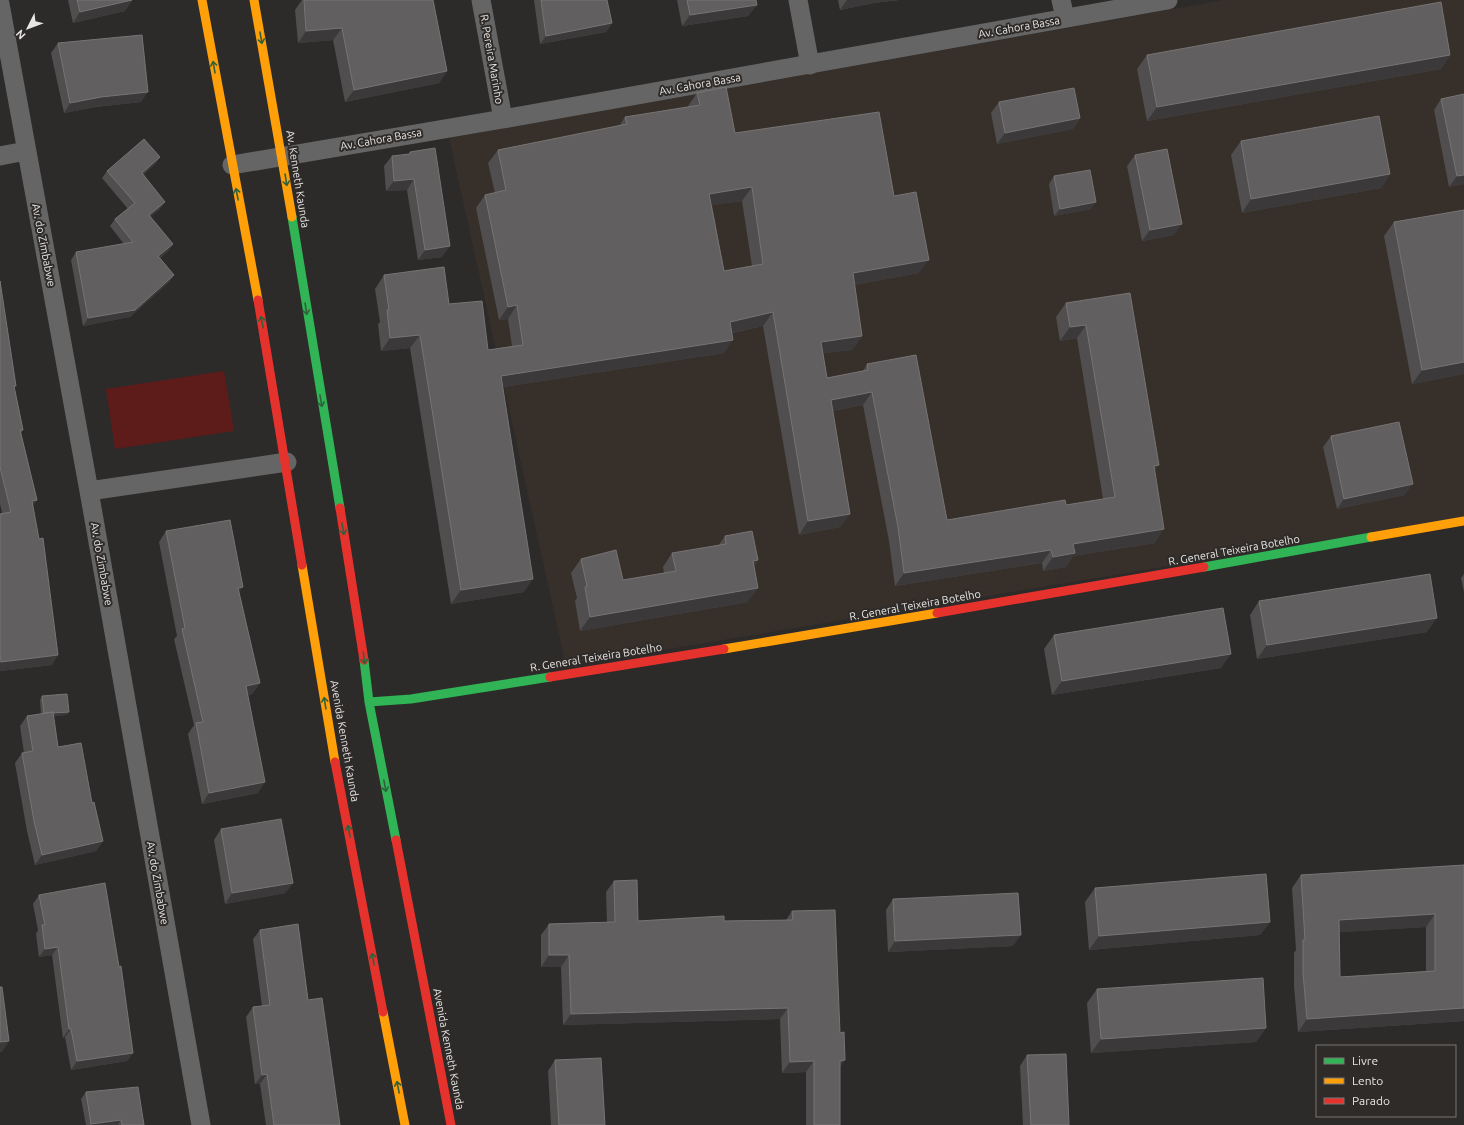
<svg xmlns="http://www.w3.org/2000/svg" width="1464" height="1125" font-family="Ubuntu,sans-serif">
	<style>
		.built { fill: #372f29 }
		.green { fill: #5d1b1a }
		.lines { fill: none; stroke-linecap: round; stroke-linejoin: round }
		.street { stroke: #656565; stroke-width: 19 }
		.fast { stroke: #30b455; stroke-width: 9 }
		.slow { stroke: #ff9f0a; stroke-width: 9 }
		.jam { stroke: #e5322d; stroke-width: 9 }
		.wall { fill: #504e4e; fill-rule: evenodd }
		.shaded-wall { fill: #3b3939 }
		.building { fill: #615f5f; stroke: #767474; fill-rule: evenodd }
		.oneway { stroke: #2f623b }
		.labels { text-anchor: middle; stroke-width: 4; stroke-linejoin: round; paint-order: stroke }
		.street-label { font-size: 11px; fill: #e8e6e5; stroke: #2e2b29 }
	</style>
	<rect width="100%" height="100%" fill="#2d2b2a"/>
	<!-- built -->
	<path class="built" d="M1224,0H1464V517L566,666L449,138Z"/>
	<!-- green -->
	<path class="green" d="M224,371L234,431L115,449L106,389Z"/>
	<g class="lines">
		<!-- street -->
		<path class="street" d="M481,0L503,119
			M798,0L810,65
			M1061,0L1065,18
			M0,4L89,491L201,1125
			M0,156L26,151
			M232,165L503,119L1168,0
			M89,491L287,462"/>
		<!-- fast -->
		<path class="fast" d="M292,217L340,508
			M1204,567L1371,537
			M364,660L369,702L396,840
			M369,702L411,699L550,677"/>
		<!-- slow -->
		<path class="slow" d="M202,0L258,300
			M254,0L292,217
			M1371,537L1464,521
			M302,565L335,762
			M724,649L937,613
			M383,1012L405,1125"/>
		<!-- jam -->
		<path class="jam" d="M258,300L302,565
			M340,508L364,660
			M937,613L1204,567
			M550,677L724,649
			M335,762L383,1012
			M396,840L451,1125"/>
	</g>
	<!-- wall -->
	<path class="wall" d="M68,0H132L125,11L73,23Z
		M302,0H433L447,71L439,83L345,102L333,40L298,43L295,10Z
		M534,0H607L612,23L606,32L540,44Z
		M677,0H756L757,5L748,16L682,26Z
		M838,0H899L874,3L840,10Z
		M58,43L141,102L95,107L64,113L51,53Z
		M1147,55H1450L1441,69L1147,121L1137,69Z
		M697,93L735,133L894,196L919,273L854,285L862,336L852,350L823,353L827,378L863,371L867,364L947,520L1066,505L1103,499L1077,338L1060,341L1056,317L1066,303L1130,293L1155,471V543L1073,556L1066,567L1043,571L1042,563L895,586L889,541L863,405L832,411L850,514L840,527L799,535L763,326L732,333L724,353L503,387L524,592L451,604L410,348L381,351L378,324L380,322L375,289L384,275L449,304L488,350L512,346L508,319L499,320L476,208L485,195L495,193L488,163L498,150L619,126L625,117L688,107V106ZM742,201L752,266L724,271L712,205Z
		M1441,99L1464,184L1449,187L1434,110Z
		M999,102L1080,118L1073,129L997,144L991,113Z
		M1241,141L1390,174L1381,188L1242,213L1231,155Z
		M410,152L442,257L418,260L407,190L386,191L384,166L392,156L409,154Z
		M1135,155L1174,235L1142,241L1127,166Z
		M160,157L155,164L143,175L160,209L150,217L173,244L168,251L160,258L174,275L169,282L130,317L83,326L71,260L76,252L124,244L110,226L115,219L128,209L102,178L107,171Z
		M1054,176L1091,209L1054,216L1049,184Z
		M1464,210V374L1412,384L1384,236L1394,222Z
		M0,281L14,388L23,430L21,433L37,500L33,505L52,665L0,671V514L2,513L0,504Z
		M1331,436L1405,495L1337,509L1323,447Z
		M166,531L239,592L260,683L252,694L248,695L258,793L202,804L188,734L194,725L174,639L177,636L159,542Z
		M725,536L758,560L754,566L748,602L580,631L575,601L577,598L571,573L581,559L623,580L664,573L663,567L672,553L718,546Z
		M1464,574V592L1461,578Z
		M1259,601L1427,632L1257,659L1250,615Z
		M1054,635L1221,668L1052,695L1044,649Z
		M42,696L69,712L66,715L53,716L58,747L92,803L103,841L96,851L35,865L27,831L15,763L22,753H24L20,726L27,716L41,714L40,700Z
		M221,829L293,883L285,893L225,904L214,840Z
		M1464,865V1021L1298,1032L1294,986V953L1296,950L1292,888L1301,875ZM1426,927V971L1340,977L1339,932Z
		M614,881L638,921H724L786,920L792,911L840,1067V1125H806V1072L782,1073L780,1019L563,1025L561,967H541V935L549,924L607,922L606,892Z
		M1095,888L1270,922L1260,935L1089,950L1085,902Z
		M39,895L133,1053L127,1061L71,1070L65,1037L63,1038L52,955L39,957L36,934L38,930L33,904Z
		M893,899L1013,946L888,952L886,910Z
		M260,930L308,1000L340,1125H266L260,1084H255L246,1017L253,1007L262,1006L253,939Z
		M1097,989L1266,1028L1256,1042L1091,1053L1087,1003Z
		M1027,1055L1069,1125H1023L1020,1066Z
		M555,1060L605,1125H551L548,1071Z
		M86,1092L144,1125H86L81,1099Z"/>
	<!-- shaded-wall -->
	<path class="shaded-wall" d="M132,0L125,11L73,23L80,12Z
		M847,0H899L874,3L840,10Z
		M757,5L748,16L682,26L690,15Z
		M612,23L606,32L540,44L546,36Z
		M342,28L333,40L298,43L306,31Z
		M1450,55L1441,69L1147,121L1157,107Z
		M447,71L439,83L345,102L354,90Z
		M148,92L141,102L95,107L64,113L70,103L101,97Z
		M1080,118L1073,129L997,144L1005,133Z
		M160,157L155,164L137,180L142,173Z
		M1390,174L1381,188L1242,213L1251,199Z
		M1464,175V184L1449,187L1457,176Z
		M414,179L407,190L386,191L394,181Z
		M752,187L742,201L700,207L709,194Z
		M165,202L160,209L144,222L149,215Z
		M1096,202L1091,209L1054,216L1060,209Z
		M1182,224L1174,235L1142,241L1150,230Z
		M173,244L168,251L153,263L158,256Z
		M450,246L442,257L418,260L425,250Z
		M929,260L919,273L843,287L853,273Z
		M174,275L169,282L130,317L83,326L88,318Z
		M517,305L508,319L499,320L508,307Z
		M773,312L763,326L721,335L730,322Z
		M1086,325L1077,338L1060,341L1070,327Z
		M420,335L410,348L381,351L390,338Z
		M862,336L852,350L811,355L821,342Z
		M733,340L724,353L491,389L501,376Z
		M1464,362V374L1412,384L1422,370Z
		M872,392L863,405L821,413L831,400Z
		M1159,465L1150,478L1154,466Z
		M1413,484L1405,495L1337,509L1344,499Z
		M37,500L30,509L32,501Z
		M850,514L840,527L799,535L808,521Z
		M1164,529L1155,543L1073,556L1066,567L1043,571L1053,557L1073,544Z
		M1051,550L1042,563L895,586L904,573Z
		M758,560L748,574L753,561Z
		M533,579L524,592L451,604L461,590Z
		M243,587L235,598L238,588Z
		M758,588L748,602L580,631L590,617Z
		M1437,618L1427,632L1257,659L1267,645Z
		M1231,654L1221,668L1052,695L1062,681Z
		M58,655L52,665L0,671V663L1,662Z
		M260,683L252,694L239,697L246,686Z
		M69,712L66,715L42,718L44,714Z
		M265,782L258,793L202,804L209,793Z
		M103,841L96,851L35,865L42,855Z
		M293,883L285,893L225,904L232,893Z
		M1435,914L1426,927L1330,933L1339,920Z
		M1270,922L1260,935L1089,950L1099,936Z
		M1021,935L1013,946L888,952L895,941Z
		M58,947L52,955L39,957L45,949Z
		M549,955H569L561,967H541Z
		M788,1008L780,1019L563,1025L571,1014Z
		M1464,1008V1021L1298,1032L1307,1019Z
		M1266,1028L1256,1042L1091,1053L1101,1039Z
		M69,1029H71L65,1037L63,1038Z
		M9,1041L2,1052H0V1042Z
		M133,1053L127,1061L71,1070L77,1061Z
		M845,1060L837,1072L840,1061Z
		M814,1061L806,1072L782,1073L790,1062Z
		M267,1074L260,1084H255L262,1075Z
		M121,1120L118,1125H91V1124Z"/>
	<!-- building -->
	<path class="building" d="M77,0H132L80,12Z
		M304,0H433L447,71L354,90L342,28L306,31Z
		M541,0H607L612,23L546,36Z
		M687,0H756L757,5L690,15Z
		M1441,2L1450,55L1157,107L1147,55Z
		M142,35L148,92L101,97L70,103L58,43Z
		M726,87L735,133L879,112L894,196L916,192L929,260L853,273L862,336L821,342L827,378L868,370L867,364L916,355L947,520L1065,500L1066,505L1115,497L1086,325L1070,327L1066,303L1130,293L1159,465L1154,466L1164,529L1073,544L1075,553L1053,557L1051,550L904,573L898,527L872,392L831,400L850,514L808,521L773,312L730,322L733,340L501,376L533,579L461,590L420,335L390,338L387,310H389L384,275L444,267L449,304L482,301L488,350L523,345L517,305L508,307L485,195L506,190L498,150L627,124L625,117L700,105L697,93ZM752,187L763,264L724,271L709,194Z
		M1074,88L1080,118L1005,133L999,102Z
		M1464,94V175L1457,176L1441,99Z
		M1379,116L1390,174L1251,199L1241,141Z
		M144,139L160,157L142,173L165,202L149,215L173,244L158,256L174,275L135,310L88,318L76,252L133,242L115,219L135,203L107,171Z
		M435,148L450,246L425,250L414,179L394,181L392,156L410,154V152Z
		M1167,149L1182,224L1150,230L1135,155Z
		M1090,170L1096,202L1060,209L1054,176Z
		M1464,210V362L1422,370L1394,222Z
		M0,281L16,386H14L23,430H20L37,500L32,501L39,539L43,538L58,655L1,662L0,654V514L11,512L0,467Z
		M1399,422L1413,484L1344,499L1331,436Z
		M230,520L243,587L238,588L260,683L246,686L265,782L209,793L196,723L203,722L182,629L185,628L166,531Z
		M752,531L758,560L753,561L758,588L590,617L585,587L587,586L581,559L616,550L623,580L676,571L672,553L726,544L725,536Z
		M1430,574L1437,618L1267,645L1259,601Z
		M1223,608L1231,654L1062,681L1054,635Z
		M67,694L69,712L53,713V712L44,713L42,696Z
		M53,712L58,747L81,743L92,803L94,802L103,841L42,855L34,821L22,753L33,751L27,716Z
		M281,819L293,883L232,893L221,829Z
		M1464,865V1008L1307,1019L1303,973V940H1305L1301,875ZM1435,914V971L1340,977L1339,920Z
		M1266,874L1270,922L1099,936L1095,888Z
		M637,880L638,921L724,916V921L793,920L792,911L835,910L840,1033L844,1032L845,1060L840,1061V1125H814V1061L790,1062L788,1008L571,1014L569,955H549V924L615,922L614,881Z
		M105,883L119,967L121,966L133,1053L77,1061L71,1029H69L58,947L45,949L42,925H45L39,895Z
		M1018,893L1021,935L895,941L893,899Z
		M298,924L308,1000L322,998L340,1125H274L267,1074L262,1075L253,1007L270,1005L260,930Z
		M1263,978L1266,1028L1101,1039L1097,989Z
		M0,987H2L9,1041L0,1042Z
		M1066,1054L1069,1125H1031L1027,1055Z
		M601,1058L605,1125H559L555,1060Z
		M138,1087L144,1125H122L121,1120L91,1124L86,1092Z"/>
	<!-- one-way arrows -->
	<defs><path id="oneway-shaft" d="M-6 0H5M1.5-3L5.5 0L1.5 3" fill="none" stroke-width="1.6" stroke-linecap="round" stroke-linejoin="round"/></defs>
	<g class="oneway">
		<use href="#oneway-shaft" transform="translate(261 38) rotate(80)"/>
		<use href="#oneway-shaft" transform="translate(214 67) rotate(-100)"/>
		<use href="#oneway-shaft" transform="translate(286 180) rotate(81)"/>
		<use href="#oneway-shaft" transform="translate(237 194) rotate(-101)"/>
		<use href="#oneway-shaft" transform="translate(306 309) rotate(81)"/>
		<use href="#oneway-shaft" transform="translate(262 322) rotate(-101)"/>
		<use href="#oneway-shaft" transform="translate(321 401) rotate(80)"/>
		<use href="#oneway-shaft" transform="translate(343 529) rotate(80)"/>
		<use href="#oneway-shaft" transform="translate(364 658) rotate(84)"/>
		<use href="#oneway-shaft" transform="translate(325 703) rotate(-99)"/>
		<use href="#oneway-shaft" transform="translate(385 786) rotate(79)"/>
		<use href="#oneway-shaft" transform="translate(349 831) rotate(-101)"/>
		<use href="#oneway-shaft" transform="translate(373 959) rotate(-101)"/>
		<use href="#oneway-shaft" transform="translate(398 1087) rotate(-101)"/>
	</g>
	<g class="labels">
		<!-- street labels -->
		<g class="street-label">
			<text transform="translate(1019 27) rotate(-10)" y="4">Av. Cahora Bassa</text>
			<text transform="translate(492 59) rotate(80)" y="4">R. Pereira Marinho</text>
			<text transform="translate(700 84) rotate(-10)" y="4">Av. Cahora Bassa</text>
			<text transform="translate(381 139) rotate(-10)" y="4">Av. Cahora Bassa</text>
			<text transform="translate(298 179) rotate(81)" y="4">Av. Kenneth Kaunda</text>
			<text transform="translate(44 245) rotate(79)" y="4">Av. do Zimbabwe</text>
			<text transform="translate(1234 550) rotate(-10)" y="4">R. General Teixeira Botelho</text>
			<text transform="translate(102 564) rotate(80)" y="4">Av. do Zimbabwe</text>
			<text transform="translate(915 605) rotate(-10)" y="4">R. General Teixeira Botelho</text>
			<text transform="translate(596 657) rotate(-9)" y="4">R. General Teixeira Botelho</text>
			<text transform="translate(345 741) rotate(80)" y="4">Avenida Kenneth Kaunda</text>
			<text transform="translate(158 883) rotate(80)" y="4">Av. do Zimbabwe</text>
			<text transform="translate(449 1049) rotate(79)" y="4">Avenida Kenneth Kaunda</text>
		</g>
	</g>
	<!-- legend -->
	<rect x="1316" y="1045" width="140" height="72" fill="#2e2b29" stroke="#787674"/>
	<rect x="1324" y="1058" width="20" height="6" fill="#30b455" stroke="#787674"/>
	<text x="1352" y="1065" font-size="12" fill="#e8e6e5">Livre</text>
	<rect x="1324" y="1078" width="20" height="6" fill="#ff9f0a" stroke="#787674"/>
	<text x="1352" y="1085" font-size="12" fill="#e8e6e5">Lento</text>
	<rect x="1324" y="1098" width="20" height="6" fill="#e5322d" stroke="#787674"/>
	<text x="1352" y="1105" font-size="12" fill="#e8e6e5">Parado</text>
	<!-- north arrow -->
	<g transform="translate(28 28) rotate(228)" stroke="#2e2b29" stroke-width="3" paint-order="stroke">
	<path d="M0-3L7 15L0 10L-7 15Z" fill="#e8e6e5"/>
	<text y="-6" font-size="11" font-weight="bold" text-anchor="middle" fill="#e8e6e5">N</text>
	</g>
</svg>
